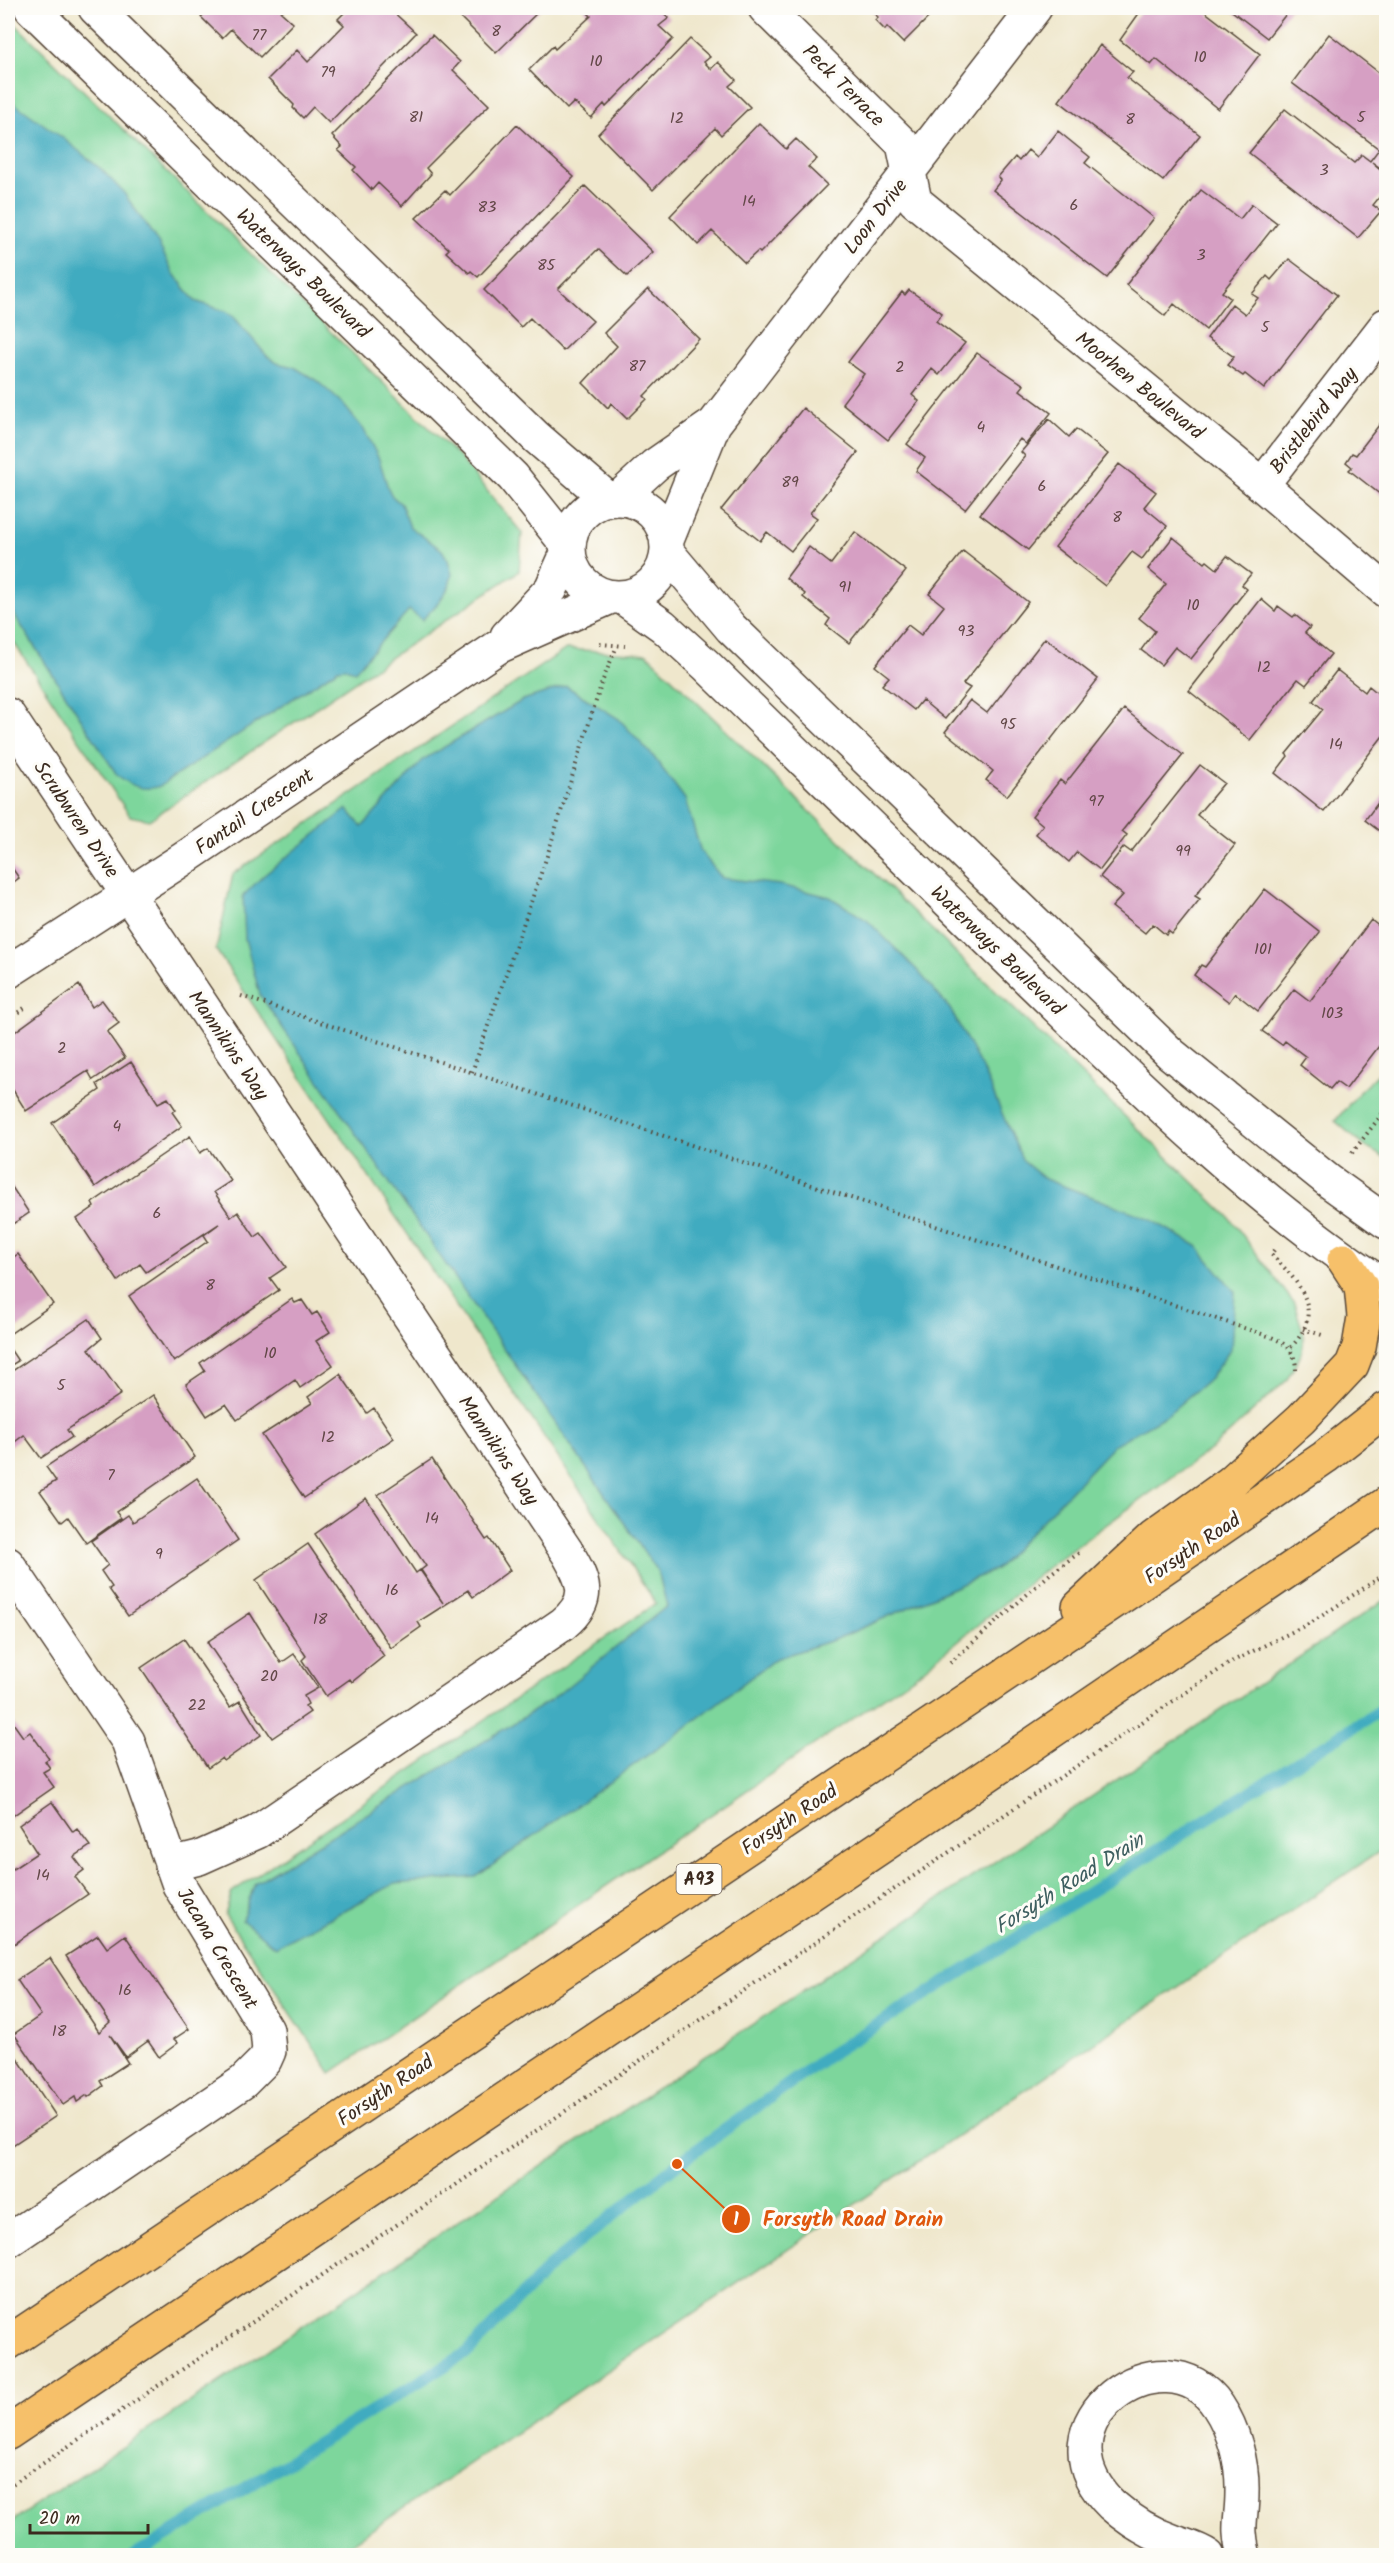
<svg xmlns="http://www.w3.org/2000/svg" width="1394" height="2563" font-family="Kalam,sans-serif">
	<style>
		.green { fill: #7dd69c; stroke: #5c805d; stroke-width: 1.5 }
		.water { fill: #41abc0; stroke: #3e6a6f; stroke-width: 1.5 }
		.lines { fill: none; stroke-linecap: round; stroke-linejoin: round }
		.stream { stroke: #41abc0; stroke-width: 12 }
		.building { fill: #d69fc3 }
		.street-casing { stroke: #564638; stroke-width: 36 }
		.highway-casing { stroke: #564638; stroke-width: 36 }
		.path { stroke: #564638; stroke-width: 4; stroke-dasharray: 1.5 4.5; stroke-linecap: butt }
		.street { stroke: #fff; stroke-width: 33 }
		.highway { stroke: #f6c06b; stroke-width: 33 }
		.labels { text-anchor: middle; stroke-width: 6; stroke-linejoin: round; paint-order: stroke }
		.number-label { font-size: 16px; fill: #624747 }
		.shield { fill: #fdfcf7; stroke: #75695f; stroke-width: 1.5 }
		.shield-label { font-size: 18px; font-weight: bold; fill: #3b2a1e }
		.street-label { font-size: 20px; fill: #3b2a1e; stroke: #fdfcf7 }
		.water-label { font-size: 21px; font-style: italic; fill: #3d5e5f; stroke: #fdfcf7 }
		.leader { fill: none; stroke: #df570d; stroke-width: 2 }
		.callout-dot { fill: #df570d; stroke: #fdfcf7; stroke-width: 2 }
		.mark-label { font-size: 18px; text-anchor: middle; font-weight: bold; fill: #fff }
		.callout-label { font-size: 21px; text-anchor: middle; font-weight: bold; fill: #df570d; stroke: #fdfcf7; stroke-width: 6; stroke-linejoin: round; paint-order: stroke }
	</style>
	<rect width="100%" height="100%" fill="#fdfcf7"/>
	<filter id="ink" filterUnits="userSpaceOnUse"><feTurbulence type="fractalNoise" baseFrequency=".0167" numOctaves="2"/><feDisplacementMap in="SourceGraphic" scale="12" xChannelSelector="R" yChannelSelector="G"/><feConvolveMatrix kernelMatrix="1 2 1 2 8 2 1 2 1" color-interpolation-filters="sRGB"/></filter>
	<filter id="wash" filterUnits="userSpaceOnUse"><feTurbulence type="fractalNoise" baseFrequency=".008" numOctaves="4" result="noise"/><feDisplacementMap in="SourceGraphic" scale="24" xChannelSelector="R" yChannelSelector="G"/><feGaussianBlur stdDeviation="1.35" result="paint"/><feColorMatrix in="noise" values="0 0 0 0 0 0 0 0 0 0 0 0 0 0 0 0 0 1.4 0 .05"/><feComposite in="paint" operator="in"/></filter>
	<g filter="url(#wash)">
		<rect width="100%" height="100%" fill="#efe7cc"/>
		<!-- green -->
		<path class="green" d="M8,17L460,458L522,533L519,571L149,820L130,816L8,634Z
			M566,649L647,654L1229,1217L1294,1303L1304,1335L1302,1353L1286,1381L1215,1446L1052,1564L915,1676L331,2073L225,1915L232,1892L656,1603L216,950L233,874Z
			M1386,1067V1159L1364,1146L1335,1121L1361,1090Z
			M1386,1599V1847L334,2555H8V2524Z"/>
		<!-- water -->
		<path class="water" d="M8,99L63,138L102,170L124,193L157,241L174,274L195,301L225,311L234,317L267,356L277,363L294,367L316,380L343,404L364,430L379,459L388,488L392,496L401,504L410,527L442,550L448,560L452,574L449,587L439,602L422,620L409,610L355,671L345,668L338,669L160,786C142,792 132,786 117,775L8,605Z
			M566,686L619,719L653,756L685,799L701,852L722,878L780,885L830,897L868,921L918,971L950,1009L983,1070L1023,1161L1045,1179L1148,1218L1197,1246L1235,1292L1231,1349L1209,1379L1167,1415L1115,1444L996,1569L839,1638L775,1659L676,1735L476,1877L394,1884L275,1947L242,1920L255,1883L551,1700L667,1606L658,1572L260,995L245,939L243,896L263,876L347,809L362,827L424,759L523,700Z"/>
		<g class="lines">
			<!-- stream -->
			<path class="stream" d="M134,2556L468,2352L551,2265L677,2164L832,2053L1386,1707"/>
		</g>
		<g id="blocks">
			<!-- building -->
			<path class="building" d="M204,8H286L281,12L293,23L260,57L231,29L222,38L201,17L208,11Z
				M349,8H389L416,33L329,123L313,107L303,118L293,108L294,105L268,79L297,50L308,62L344,25L338,19Z
				M451,8H542L496,53Z
				M583,8H658L669,18L659,26L673,39L606,107L604,104L591,118L574,102L567,109L529,70L553,46L555,49L591,16Z
				M868,8H938L903,43L887,27L885,30L875,20L878,17Z
				M1133,8H1200L1260,54L1218,109L1156,59L1151,65L1120,40L1140,12Z
				M1228,8H1291L1267,38Z
				M1329,34L1386,78V172L1372,162L1386,174V189L1373,205L1381,211L1358,238L1249,153L1285,109L1354,163L1362,155L1370,161L1379,149L1292,83Z
				M432,35L460,62L453,70L489,105L426,168L431,174L402,206L378,183L372,190L353,170L356,167L338,150L342,147L332,136Z
				M690,39L710,57L704,62L711,69L718,62L736,80L729,86L750,107L721,135L715,128L653,190L598,134Z
				M1100,45L1133,72L1127,78L1200,135L1163,181L1059,101Z
				M759,123L786,149L796,139L817,159L808,167L827,185L760,253L758,251L745,263L712,231L698,245L670,216Z
				M517,125L574,177L478,277L471,271L469,273L446,252L449,249L416,218L445,190L450,195Z
				M1058,131L1090,157L1085,163L1154,218L1107,278L993,190L1001,180L998,177L1015,157L1019,161L1028,150L1037,158Z
				M585,186L653,252L627,276L598,249L558,289L593,321L563,351L530,318L521,327L484,290Z
				M1201,190L1240,219L1252,204L1277,223L1222,292L1230,298L1206,330L1174,304L1165,316L1126,285Z
				M1289,259L1337,295L1264,389L1245,374L1243,376L1227,365L1234,357L1207,338L1232,304L1245,314L1258,298L1252,294L1267,276L1271,280Z
				M648,289L699,339L644,396L647,399L627,419L611,403L608,408L583,383L617,346L604,333Z
				M909,290L942,313L936,321L965,343L939,375L932,369L912,395L919,401L888,440L842,403L864,374L848,362L902,292L905,295Z
				M977,353L1024,385L1020,390L1051,413L1026,444L1020,439L965,509L916,471L925,458L907,444Z
				M803,408L858,452L810,513L817,518L791,551L767,532L760,541L721,510Z
				M1386,416V499L1349,470L1352,467L1346,462L1352,453L1356,455Z
				M1049,419L1069,437L1076,429L1108,454L1028,550L980,514L1025,456L1021,452Z
				M1119,464L1156,492L1144,507L1167,526L1142,559L1132,552L1105,586L1055,547Z
				M855,532L906,571L849,643L826,625L830,619L803,597L805,594L786,578L809,547L831,564Z
				M1173,537L1205,563L1207,561L1217,569L1227,556L1251,574L1242,585L1247,589L1191,659L1175,647L1161,665L1141,650L1155,631L1139,618L1166,584L1148,569Z
				M963,551L1028,602L963,684L970,688L945,719L922,700L914,710L882,685L889,677L875,666L908,625L921,635L944,606L929,594Z
				M1261,599L1275,611L1278,606L1293,617L1295,615L1310,627L1305,633L1331,654L1306,685L1298,679L1250,740L1189,691Z
				M1045,638L1098,679L1007,796L986,780L993,771L945,732L970,700L987,713Z
				M1337,670L1365,692L1369,686L1386,700V732L1324,812L1275,773L1288,756L1286,754L1323,709L1313,701Z
				M1124,709L1183,755L1122,831L1127,835L1100,870L1077,852L1069,862L1036,834L1043,825L1032,816L1060,780L1065,784Z
				M1200,765L1224,783L1197,815L1235,845L1195,896L1200,899L1172,934L1168,931L1166,935L1153,924L1145,933L1112,907L1123,895L1100,877L1124,847L1131,852Z
				M1386,792V836L1365,820Z
				M8,862L19,878L8,886Z
				M1265,889L1320,932L1258,1011L1235,993L1229,1002L1194,975L1201,965L1205,967Z
				M1371,920L1386,932V1037L1346,1089L1336,1082L1330,1089L1300,1065L1306,1057L1285,1041L1282,1045L1262,1031L1294,989L1310,1001Z
				M79,985L92,1007L102,1000L119,1023L107,1032L125,1058L93,1080L88,1071L26,1111L8,1082V1037Z
				M131,1062L158,1103L168,1098L176,1110L172,1112L182,1126L95,1187L52,1123L100,1090L97,1084Z
				M190,1136L200,1153L208,1148L231,1181L214,1192L231,1217L238,1212L255,1237L261,1233L286,1267L270,1278L279,1290L174,1362L129,1296L208,1241L204,1235L219,1224L146,1272L140,1264L118,1281L77,1219L94,1207L92,1203Z
				M8,1181L29,1213L8,1227Z
				M18,1254L53,1304L8,1335V1261Z
				M292,1299L295,1303L302,1300L312,1315L317,1312L330,1332L316,1341L333,1365L300,1388L295,1380L237,1420L226,1404L207,1416L186,1384L205,1371L200,1363Z
				M89,1319L102,1338L89,1349L121,1394L67,1430L72,1437L41,1458L24,1435L8,1447V1374Z
				M8,1346L18,1361L8,1367Z
				M340,1374L367,1413L374,1408L394,1438L304,1498L262,1435L312,1403L308,1397Z
				M153,1395L195,1457L116,1512L121,1518L86,1543L68,1517L62,1522L40,1491L56,1481L46,1467Z
				M432,1459L486,1540L489,1538L510,1570L473,1597L468,1590L418,1622L421,1627L391,1648L315,1534L366,1498L416,1573L420,1570L443,1603L421,1570L426,1566L378,1495Z
				M197,1478L238,1540L128,1616L109,1589L112,1587L101,1571L108,1565L91,1541L128,1515L133,1522Z
				M308,1544L384,1656L352,1682L350,1679L326,1696L302,1660L306,1656L256,1580Z
				M250,1613L281,1663L294,1654L318,1688L304,1696L308,1704L305,1706L310,1712L272,1738L207,1642Z
				M184,1639L230,1707L240,1701L261,1735L224,1761L222,1758L208,1768L141,1668Z
				M8,1716L23,1737L30,1732L49,1758L45,1761L50,1768L43,1772L54,1787L8,1819Z
				M52,1802L73,1832L77,1829L90,1846L74,1857L84,1870L75,1877L88,1894L8,1948V1872L37,1853L19,1825Z
				M98,1935L107,1948L125,1935L189,2029L174,2039L178,2043L159,2057L148,2041L126,2057L110,2035L128,2063L100,2081L103,2086L88,2097L87,2095L77,2102L75,2097L63,2105L14,2034L41,2015L17,1980L50,1958L99,2032L110,2022L66,1956Z
				M8,2044L56,2116L8,2148Z"/>
		</g>
	</g>
	<g filter="url(#ink)">
		<use href="#blocks" fill-opacity="0" stroke="#564638" stroke-width="1.5"/>
		<g class="lines">
			<defs>
				<path id="street" d="M31,8L513,477L568,546
					M95,8L536,437L608,499
					M765,8L903,144L915,201L1262,485L1386,591
					M1262,485L1386,325
					M619,498L655,465L714,424
					M569 548a49 49 0 1 1 98 0a49 49 0 1 1-98 0Z
					M667,540L714,424L1035,8
					M667,552L731,628L1171,1054L1330,1182L1386,1222
					M622,597L663,626L706,665C813,770 921,875 1028,979C1141,1089 1255,1201 1386,1287
					M507,636L551,589L569,549
					M8,715L567,1552C584,1581 593,1599 563,1624L257,1832L199,1858L171,1865
					M8,972L183,859L498,647L611,597
					M8,1564L128,1741L179,1885L267,2030L269,2051L265,2060L243,2082L8,2241
					M1208,2556C1198,2549 1186,2546 1175,2542C1152,2534 1130,2521 1112,2505C1027,2423 1165,2327 1218,2406C1234,2430 1243,2463 1242,2493C1242,2519 1236,2527 1244,2556"/>
				<path id="highway" d="M1079,1607L1153,1538L1230,1483L1301,1419L1352,1365L1359,1347L1364,1317L1361,1286L1344,1260
					M8,2343L1127,1593L1325,1457L1386,1409
					M8,2433L955,1797L1386,1504"/>
			</defs>
			<!-- street casing -->
			<use href="#street" class="street-casing"/>
			<!-- highway casing -->
			<use href="#highway" class="highway-casing"/>
			<!-- path -->
			<path class="path" d="M600,644L625,646
				M241,996L1271,1337C1286,1343 1296,1353 1296,1370
				M8,1019L26,1007
				M472,1072L547,856L602,682L617,646
				M1352,1153L1386,1109
				M1274,1250L1271,1254C1300,1283 1327,1312 1289,1349
				M1303,1329L1325,1336
				M950,1663L1050,1574L1079,1553
				M8,2487L1231,1662L1314,1621L1379,1578L1386,1570"/>
			<!-- street -->
			<use href="#street" class="street"/>
			<!-- highway -->
			<use href="#highway" class="highway"/>
		</g>
	</g>
	<g class="labels">
		<!-- number labels -->
		<g class="number-label">
			<text x="496" y="36">8</text>
			<text x="259" y="40">77</text>
			<text x="1200" y="62">10</text>
			<text x="596" y="66">10</text>
			<text x="328" y="77">79</text>
			<text x="416" y="122">81</text>
			<text x="1361" y="122">5</text>
			<text x="677" y="123">12</text>
			<text x="1130" y="124">8</text>
			<text x="1324" y="175">3</text>
			<text x="749" y="206">14</text>
			<text x="1074" y="210">6</text>
			<text x="487" y="212">83</text>
			<text x="1201" y="260">3</text>
			<text x="546" y="270">85</text>
			<text x="1265" y="332">5</text>
			<text x="637" y="371">87</text>
			<text x="900" y="372">2</text>
			<text x="981" y="432">4</text>
			<text x="790" y="487">89</text>
			<text x="1042" y="491">6</text>
			<text x="1117" y="522">8</text>
			<text x="845" y="592">91</text>
			<text x="1193" y="610">10</text>
			<text x="966" y="636">93</text>
			<text x="1264" y="672">12</text>
			<text x="1008" y="729">95</text>
			<text x="1336" y="749">14</text>
			<text x="1096" y="806">97</text>
			<text x="1183" y="856">99</text>
			<text x="1263" y="954">101</text>
			<text x="1332" y="1018">103</text>
			<text x="62" y="1053">2</text>
			<text x="117" y="1131">4</text>
			<text x="157" y="1218">6</text>
			<text x="210" y="1290">8</text>
			<text x="270" y="1358">10</text>
			<text x="61" y="1390">5</text>
			<text x="328" y="1442">12</text>
			<text x="111" y="1480">7</text>
			<text x="432" y="1523">14</text>
			<text x="159" y="1559">9</text>
			<text x="392" y="1595">16</text>
			<text x="320" y="1624">18</text>
			<text x="269" y="1681">20</text>
			<text x="197" y="1710">22</text>
			<text x="43" y="1880">14</text>
			<text x="125" y="1995">16</text>
			<text x="59" y="2036">18</text>
		</g>
		<!-- shield labels -->
		<rect class="shield" x="676.5" y="1864" width="45" height="30" rx="4.5"/>
		<g class="shield-label">
			<text x="699" y="1885">A93</text>
		</g>
		<!-- street labels -->
		<g class="street-label">
			<text transform="translate(844 85) rotate(45)" y="7">Peck Terrace</text>
			<text transform="translate(875 216) rotate(-52)" y="7">Loon Drive</text>
			<text transform="translate(304 273) rotate(44)" y="7">Waterways Boulevard</text>
			<text transform="translate(1140 385) rotate(39)" y="7">Moorhen Boulevard</text>
			<text transform="translate(1313 420) rotate(-52)" y="7">Bristlebird Way</text>
			<text transform="translate(254 811) rotate(-34)" y="7">Fantail Crescent</text>
			<text transform="translate(77 819) rotate(56)" y="7">Scrubwren Drive</text>
			<text transform="translate(998 950) rotate(44)" y="7">Waterways Boulevard</text>
			<text transform="translate(229 1045) rotate(56)" y="7">Mannikins Way</text>
			<text transform="translate(499 1450) rotate(56)" y="7">Mannikins Way</text>
			<text transform="translate(1192 1548) rotate(-34)" y="7">Forsyth Road</text>
			<text transform="translate(789 1819) rotate(-34)" y="7">Forsyth Road</text>
			<text transform="translate(218 1948) rotate(59)" y="7">Jacana Crescent</text>
			<text transform="translate(385 2090) rotate(-34)" y="7">Forsyth Road</text>
		</g>
		<!-- water labels -->
		<g class="water-label">
			<text transform="translate(1069 1883) rotate(-32)" y="7">Forsyth Road Drain</text>
		</g>
	</g>
	<!-- callouts -->
	<path class="leader" d="M677 2164L736 2219"/>
	<g class="callout-dot">
		<circle cx="677" cy="2164" r="6"/>
		<circle cx="736" cy="2219" r="15"/>
	</g>
	<g class="mark-label">
		<text x="736" y="2225">1</text>
	</g>
	<g class="callout-label">
		<text x="853" y="2226">Forsyth Road Drain</text>
	</g>
	<!-- margin -->
	<rect width="1394" height="2563" fill="none" stroke="#fdfcf7" stroke-width="30"/>
	<!-- scale -->
	<path d="M30 2524v9h118v-9" fill="none" stroke="#3b2a1e" stroke-width="3"/>
	<text x="39" y="2524" font-size="18" fill="#3b2a1e" stroke="#fdfcf7" stroke-width="4.5" paint-order="stroke">20 m</text>
</svg>
